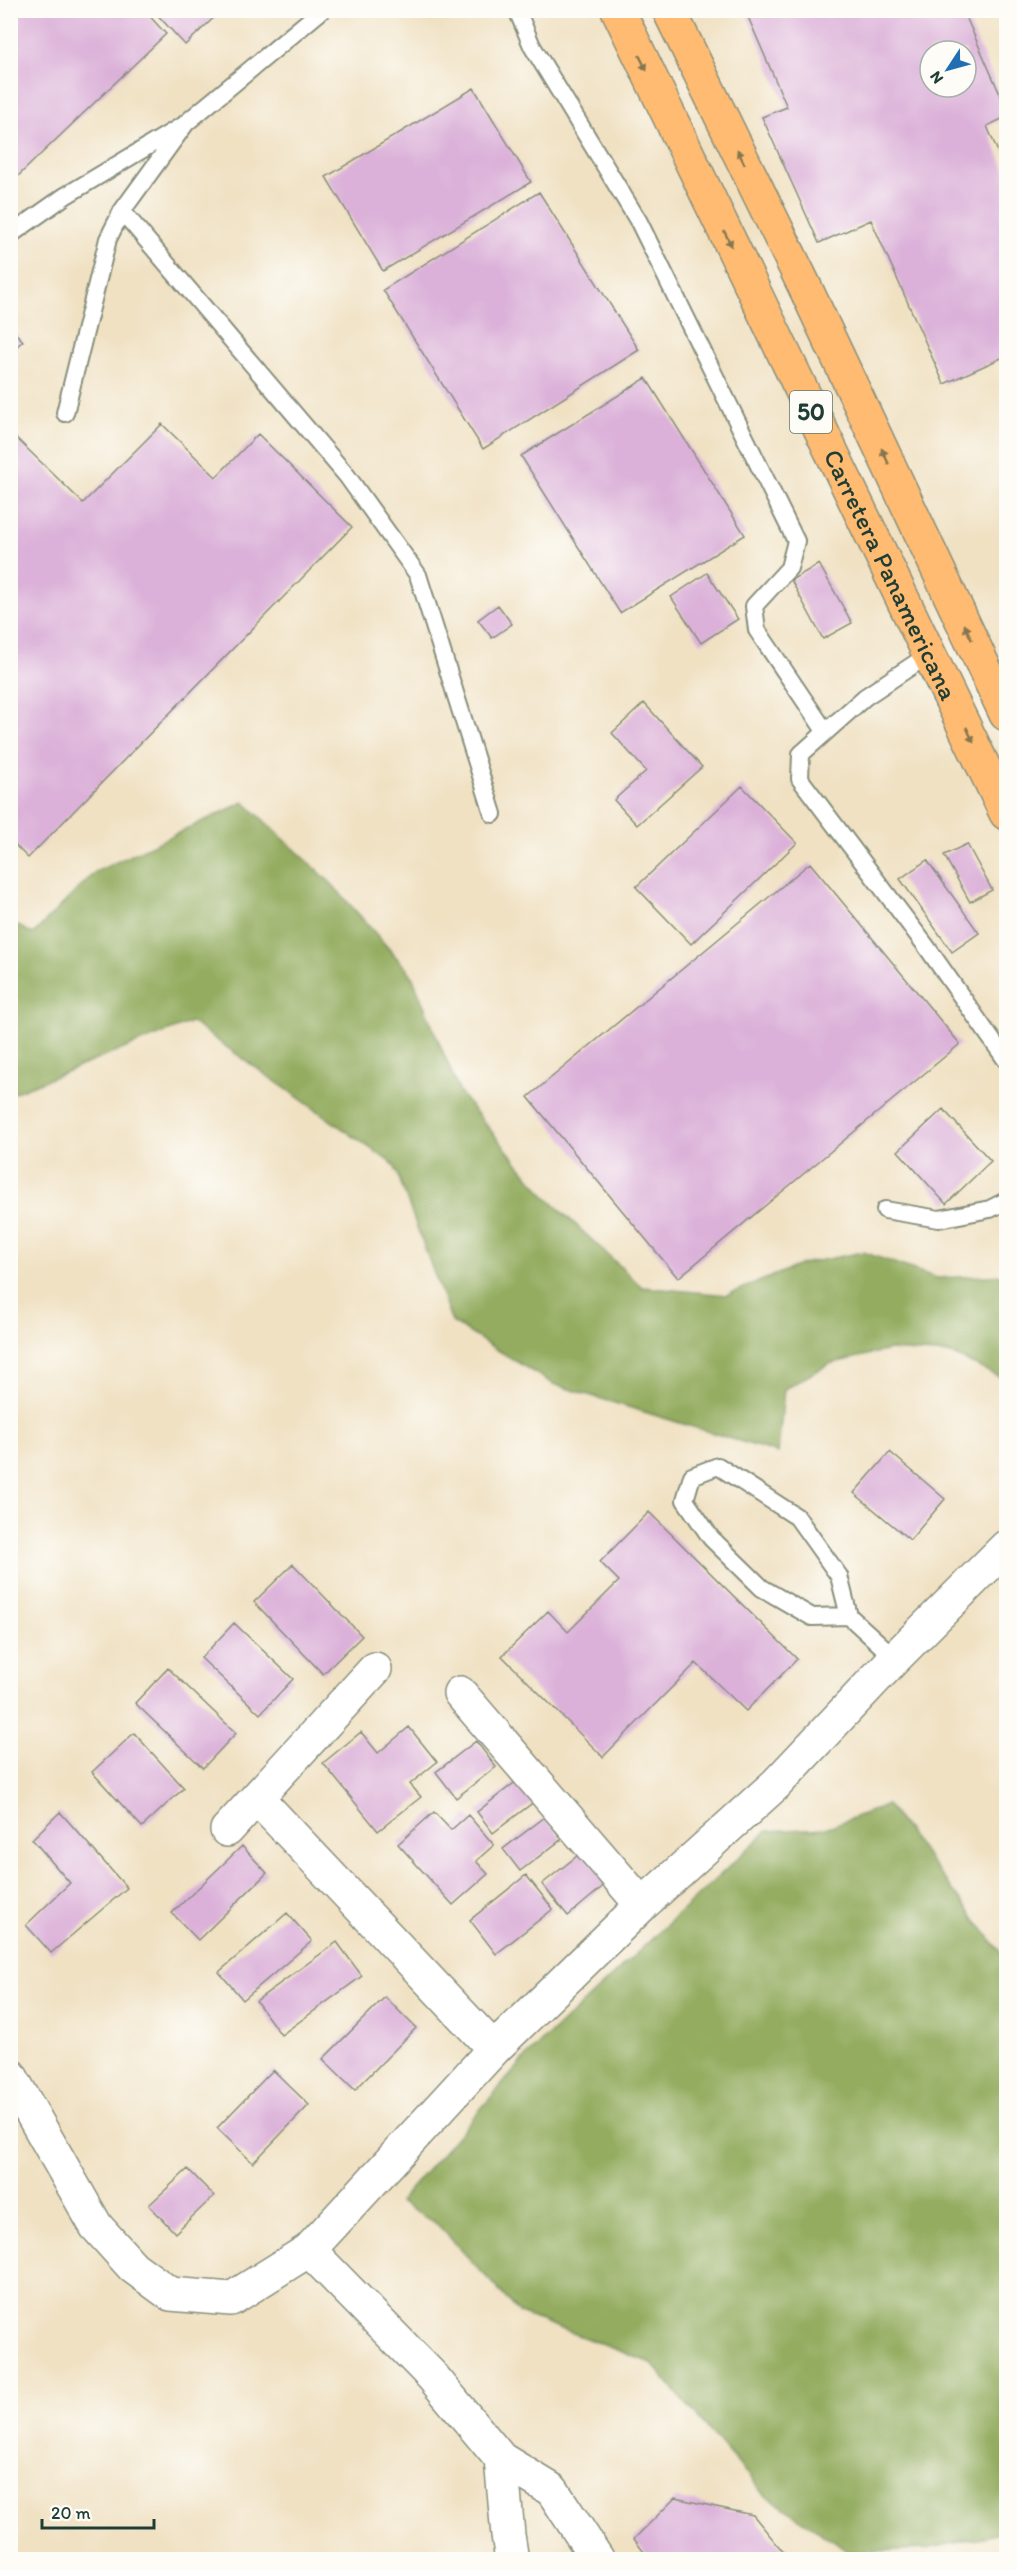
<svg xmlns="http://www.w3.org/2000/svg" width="1017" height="2570" font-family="Itim,sans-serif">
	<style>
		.forest { fill: #93ac5e; stroke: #597449; stroke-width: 1.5 }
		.building { fill: #dbb1d9; fill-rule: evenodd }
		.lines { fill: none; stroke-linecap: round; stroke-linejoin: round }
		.service-casing { stroke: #888f7c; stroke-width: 20 }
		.minor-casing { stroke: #888f7c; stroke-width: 36 }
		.trunk-casing { stroke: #888f7c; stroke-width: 36 }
		.service { stroke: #fff; stroke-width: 16 }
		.minor { stroke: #fff; stroke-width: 33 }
		.trunk { stroke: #ffbb71; stroke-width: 33 }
		.oneway { fill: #84764f }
		.labels { text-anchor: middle; stroke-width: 5; stroke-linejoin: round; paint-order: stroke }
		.shield { fill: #fdfcf7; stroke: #62766e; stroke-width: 1.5 }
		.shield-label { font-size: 24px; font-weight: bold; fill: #1f3d34 }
		.street-label { font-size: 26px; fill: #1f3d34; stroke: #fdfcf7 }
	</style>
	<rect width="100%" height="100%" fill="#fdfcf7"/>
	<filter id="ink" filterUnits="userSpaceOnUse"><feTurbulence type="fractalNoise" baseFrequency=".0167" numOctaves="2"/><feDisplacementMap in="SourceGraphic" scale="12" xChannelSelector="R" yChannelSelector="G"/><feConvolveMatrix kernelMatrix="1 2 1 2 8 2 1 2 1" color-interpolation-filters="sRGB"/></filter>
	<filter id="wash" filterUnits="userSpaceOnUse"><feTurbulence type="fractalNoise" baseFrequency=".008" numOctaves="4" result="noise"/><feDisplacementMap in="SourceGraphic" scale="24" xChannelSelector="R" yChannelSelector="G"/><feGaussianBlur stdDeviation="1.35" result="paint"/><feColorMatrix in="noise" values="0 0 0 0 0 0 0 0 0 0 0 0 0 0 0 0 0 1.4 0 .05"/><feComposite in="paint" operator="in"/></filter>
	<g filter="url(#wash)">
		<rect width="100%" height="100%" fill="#f0e1c3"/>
		<!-- forest -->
		<path class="forest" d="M244,802L331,883L411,974L460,1093L544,1195L642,1287L727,1295L802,1264L863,1252L937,1278L1006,1275V1380L951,1354L889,1350L829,1364L784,1389L778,1453L553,1384L452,1322L394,1165L191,1022L11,1094V922L33,934L95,872Z
			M887,1805L1006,1959V2532L927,2549L850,2552L765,2495L651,2363L520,2313L437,2224L399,2202L528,2055L767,1831L826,1828Z"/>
		<g id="blocks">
			<!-- building -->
			<path class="building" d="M10,10H144L166,34L16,178L10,172Z
				M153,10H222L185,45Z
				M745,10H963L1006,108V117L987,126L1006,171V356L944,384L871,220L819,243L762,117L787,107ZM930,51H966V87H930Z
				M474,88L531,182L383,271L326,177Z
				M539,192L639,350L483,449L383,290Z
				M10,328L23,341L10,352Z
				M646,378L745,535L620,613L521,456Z
				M162,424L216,477L258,434L352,527L28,858L10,840V432L83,503Z
				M819,564L852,623L823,639L791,580Z
				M707,573L738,619L701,643L671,597Z
				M498,605L512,624L492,638L478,620Z
				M644,703L702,767L637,825L614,800L646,771L612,733Z
				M742,786L797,843L691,944L636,887Z
				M967,844L992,890L970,902L944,855Z
				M927,860L979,933L952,952L900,879Z
				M810,863L960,1044L678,1278L528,1097Z
				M943,1109L991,1161L946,1204L898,1151Z
				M890,1452L945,1499L910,1540L854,1493Z
				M649,1512L797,1659L746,1711L696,1663L603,1757L502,1656L548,1611L568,1632L619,1581L600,1562Z
				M293,1564L362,1636L323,1674L254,1602Z
				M234,1623L293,1679L260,1714L201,1658Z
				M168,1668L236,1733L203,1768L135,1703Z
				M409,1727L437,1762L410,1784L421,1797L378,1831L323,1763L361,1732L378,1753Z
				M134,1733L184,1788L142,1827L92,1772Z
				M476,1741L496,1767L456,1798L436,1772Z
				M518,1780L535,1801L493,1833L477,1812Z
				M60,1812L127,1888L51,1953L26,1925L70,1883L32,1839Z
				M434,1812L451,1830L468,1815L494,1845L476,1861L488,1874L453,1905L398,1844Z
				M545,1817L562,1839L520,1871L503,1849Z
				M242,1846L267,1873L198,1940L172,1913Z
				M582,1852L607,1883L568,1916L542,1884Z
				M526,1875L553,1909L496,1954L470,1920Z
				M287,1913L312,1941L243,2000L219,1972Z
				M337,1942L362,1976L281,2035L256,2001Z
				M385,1997L416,2028L355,2090L323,2059Z
				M273,2070L309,2105L253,2163L217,2128Z
				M188,2169L214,2196L175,2233L149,2205Z
				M675,2498L753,2515L790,2560H650L634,2539Z"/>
		</g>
	</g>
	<g filter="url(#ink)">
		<use href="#blocks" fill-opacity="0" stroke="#888f7c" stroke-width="1.5"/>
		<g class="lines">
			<defs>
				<path id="service" d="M517,10L532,46L639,222L796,541L789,568L754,606L757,630L825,731
					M122,211L347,476L418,575L493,814
					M10,235L65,196L180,127
					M65,413L108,239L122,211L186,123L322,10
					M928,655L865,697L801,754L800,779L926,946L1006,1060
					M885,1210L939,1219L990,1209L1006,1201
					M849,1616L812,1617L762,1588L711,1538L685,1500L692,1476L718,1466L797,1517L839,1576L849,1616L895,1658"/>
				<path id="minor" d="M460,1693L642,1905
					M258,1799L494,2049
					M227,1830L375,1669
					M10,2075L96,2226L133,2267L170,2294L231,2299L309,2250L494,2049L642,1905L776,1784L895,1658L1006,1547
					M309,2250L432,2376L501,2459L508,2535L512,2560
					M501,2459L552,2490L598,2560"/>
				<g id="trunk">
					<path id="s1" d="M618,10L1006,813"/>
					<path d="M669,10L804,285L1006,714"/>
				</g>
			</defs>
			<!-- service casing -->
			<use href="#service" class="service-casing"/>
			<!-- minor casing -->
			<use href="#minor" class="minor-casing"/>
			<!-- trunk casing -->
			<use href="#trunk" class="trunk-casing"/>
			<!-- service -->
			<use href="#service" class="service"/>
			<!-- minor -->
			<use href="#minor" class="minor"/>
			<!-- trunk -->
			<use href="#trunk" class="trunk"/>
		</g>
		<!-- one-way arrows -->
		<defs><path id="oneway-solid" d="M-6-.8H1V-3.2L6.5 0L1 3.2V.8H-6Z" transform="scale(1.5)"/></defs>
		<g class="oneway">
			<use href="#oneway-solid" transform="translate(643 63) rotate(64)"/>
			<use href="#oneway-solid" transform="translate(741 157) rotate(-116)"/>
			<use href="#oneway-solid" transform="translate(728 239) rotate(64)"/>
			<use href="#oneway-solid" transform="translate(885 456) rotate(-115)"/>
			<use href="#oneway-solid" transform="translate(968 632) rotate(-115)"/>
			<use href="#oneway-solid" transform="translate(970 735) rotate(65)"/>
		</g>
	</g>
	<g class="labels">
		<!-- shield labels -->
		<rect class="shield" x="790" y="391" width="42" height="42" rx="4.5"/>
		<g class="shield-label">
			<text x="811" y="420">50</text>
		</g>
		<!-- street labels -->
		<g class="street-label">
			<text dy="9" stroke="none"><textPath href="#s1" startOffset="627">Carretera Panamericana</textPath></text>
		</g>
	</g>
	<!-- margin -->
	<rect width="1017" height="2570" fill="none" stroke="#fdfcf7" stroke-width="36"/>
	<!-- north arrow -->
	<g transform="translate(948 69) rotate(234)"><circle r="28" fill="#fdfcf7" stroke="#a4b0a9" stroke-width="1.5"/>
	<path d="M0-4.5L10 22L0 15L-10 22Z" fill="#1f6fb2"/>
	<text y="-9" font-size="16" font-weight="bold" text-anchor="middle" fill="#1f3d34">N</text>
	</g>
	<!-- scale -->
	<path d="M42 2519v9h112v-9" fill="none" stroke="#1f3d34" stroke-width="3"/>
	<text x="51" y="2519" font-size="18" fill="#1f3d34" stroke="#fdfcf7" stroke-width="4.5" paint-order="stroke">20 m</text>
</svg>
